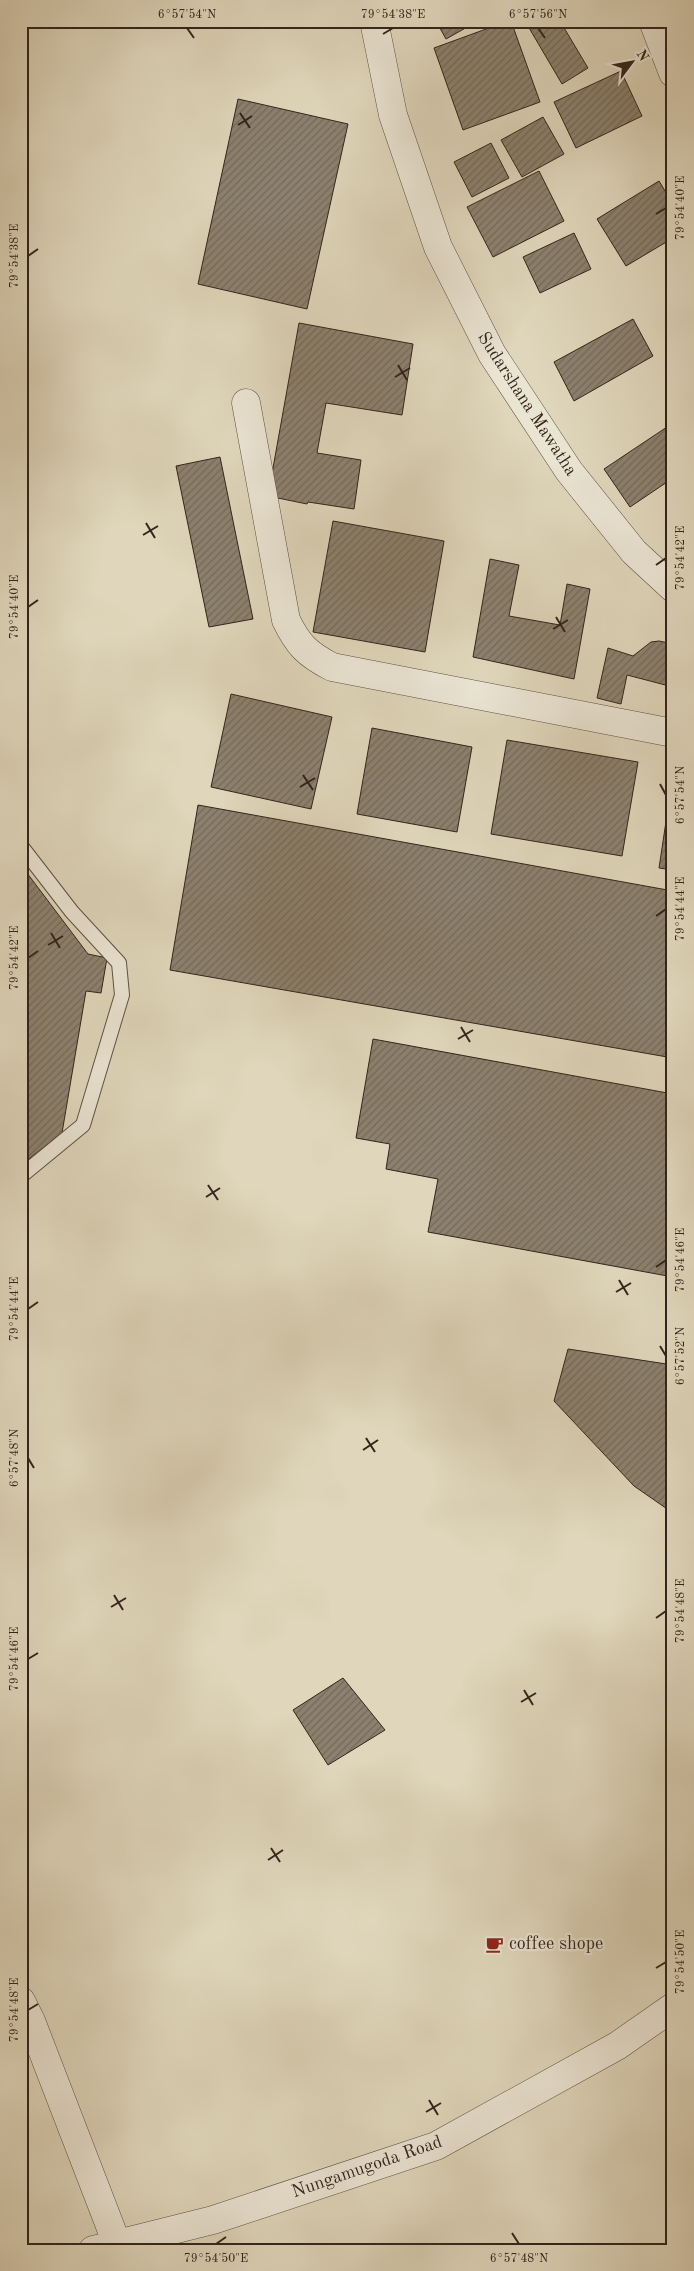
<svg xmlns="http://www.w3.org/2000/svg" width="694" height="2271" font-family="'Old Standard TT',serif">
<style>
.building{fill:url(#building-hatch);stroke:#33241b}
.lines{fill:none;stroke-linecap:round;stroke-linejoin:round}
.service-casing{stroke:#5e5043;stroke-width:16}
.minor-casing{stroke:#5e5043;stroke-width:29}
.tertiary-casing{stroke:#5e5043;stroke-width:29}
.service{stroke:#eae4d3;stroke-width:14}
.minor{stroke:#eae4d3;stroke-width:28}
.tertiary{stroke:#eae4d3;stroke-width:28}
.ticks{fill:none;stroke:#33241b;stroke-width:2}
.labels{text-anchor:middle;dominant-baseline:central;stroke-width:4.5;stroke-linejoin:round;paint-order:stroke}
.street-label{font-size:18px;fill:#33241b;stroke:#eae4d3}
.poi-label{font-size:18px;fill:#33241b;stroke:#eae4d3;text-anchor:start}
.neatline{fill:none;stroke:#33241b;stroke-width:2}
.ticks-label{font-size:12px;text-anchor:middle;fill:#33241b}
</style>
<defs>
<pattern id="building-hatch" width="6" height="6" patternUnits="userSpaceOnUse" patternTransform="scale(1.25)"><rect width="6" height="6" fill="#8c816e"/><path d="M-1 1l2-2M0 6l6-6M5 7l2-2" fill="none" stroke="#73695a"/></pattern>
</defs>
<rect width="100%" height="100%" fill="#dfd6bb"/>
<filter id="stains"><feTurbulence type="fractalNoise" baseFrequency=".004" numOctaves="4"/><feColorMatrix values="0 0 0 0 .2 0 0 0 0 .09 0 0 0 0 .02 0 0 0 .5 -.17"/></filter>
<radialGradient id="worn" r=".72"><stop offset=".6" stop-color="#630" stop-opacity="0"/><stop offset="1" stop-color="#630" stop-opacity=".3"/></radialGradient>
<!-- building -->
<path class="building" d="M436 21H478L446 39Z
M508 21H511L540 102 463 130 434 48Z
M525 21H560L588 68 562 84Z
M621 71 642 116 576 148 554 102Z
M238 99 348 124 307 309 198 284Z
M543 117 564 154 522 177 501 140Z
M491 143 509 178 472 197 454 162Z
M539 171 564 221 493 257 467 207Z
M659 181 673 204V238L626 266 597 219Z
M574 233 591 269 540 293 523 257Z
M633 319 653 356 574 401 554 362Z
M299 323 413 344 402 415 326 403 317 453 361 460 354 509 308 502 307 504 268 496Z
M673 423V478L630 507 604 469Z
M220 457 253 619 209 627 176 466Z
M333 521 444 541 425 652 313 632Z
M490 559 519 565 509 616 560 625 567 584 590 589 574 679 473 657Z
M659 641 673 644V687L627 675 621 704 597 698 608 648 633 656 651 642Z
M231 694 332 717 311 809 211 787Z
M372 728 472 747 457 832 357 814Z
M507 740 638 762 622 856 491 834Z
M673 775V870L659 868Z
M198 805 673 891V1058L170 970Z
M21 865 88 954 107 958 101 993 86 991 62 1133 21 1165Z
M373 1039 673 1094V1277L428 1232 438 1179 386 1169 390 1144 356 1138Z
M568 1349 673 1365V1513L634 1486 554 1401Z
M343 1678 385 1730 328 1765 293 1710Z"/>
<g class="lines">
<defs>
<path id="service" d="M21 846 72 912 119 963 122 995 83 1125 21 1176"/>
<path id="minor" d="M374 21 393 115 438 247 492 354 569 471 634 552 673 588
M653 21 673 73
M246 403 286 620C298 645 307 654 332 667L673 733
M21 2001 31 2021 117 2244"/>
<path id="tertiary" d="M93 2250 213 2220 436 2146 617 2046 673 2007"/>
</defs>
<!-- service casing -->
<use href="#service" class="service-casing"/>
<!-- minor casing -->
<use href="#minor" class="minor-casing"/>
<!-- tertiary casing -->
<use href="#tertiary" class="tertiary-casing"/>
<!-- service -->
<use href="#service" class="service"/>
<!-- minor -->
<use href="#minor" class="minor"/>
<!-- tertiary -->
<use href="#tertiary" class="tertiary"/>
</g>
<!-- ticks -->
<path class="ticks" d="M187 28 194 38M538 28 545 38M383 34 393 28M240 113 250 128M238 125 252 116M656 214 666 208M28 256 38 249M398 365 407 380M395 377 410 368M146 523 155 538M143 535 158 526M656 565 666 558M28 607 38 600M556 617 565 632M553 629 568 620M303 775 313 790M660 784 666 795M300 787 315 778M656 916 666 909M51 933 60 948M48 945 63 936M28 958 38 951M461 1027 470 1042M458 1039 473 1030M208 1185 218 1200M206 1197 220 1188M656 1267 666 1260M619 1280 628 1295M616 1292 631 1283M28 1309 38 1302M660 1346 666 1356M366 1438 375 1452M363 1450 378 1440M28 1458 34 1468M114 1595 123 1610M111 1607 126 1598M656 1618 666 1611M28 1659 38 1653M524 1690 533 1705M521 1702 536 1693M271 1848 280 1862M268 1860 283 1850M656 1968 666 1962M28 2010 38 2004M429 2100 438 2115M426 2112 441 2103M512 2233 519 2244M216 2244 226 2237"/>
<!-- icons -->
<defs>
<symbol id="cafe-bare" viewBox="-9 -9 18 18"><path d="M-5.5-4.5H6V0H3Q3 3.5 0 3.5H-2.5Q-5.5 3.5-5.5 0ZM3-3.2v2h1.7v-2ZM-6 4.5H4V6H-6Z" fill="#8f2418" stroke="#eae4d3" stroke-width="2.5" paint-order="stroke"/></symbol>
</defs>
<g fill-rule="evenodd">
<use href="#cafe-bare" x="482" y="1932" width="25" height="25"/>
</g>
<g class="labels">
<!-- street labels -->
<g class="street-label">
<text transform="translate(527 404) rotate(57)">Sudarshana Mawatha</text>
<text transform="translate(367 2167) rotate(-19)">Nungamugoda Road</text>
</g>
<!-- poi labels -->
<g class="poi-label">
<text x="509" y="1944">coffee shope</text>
</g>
</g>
<!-- margin -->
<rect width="694" height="2271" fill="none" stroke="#dfd6bb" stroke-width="55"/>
<!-- north arrow -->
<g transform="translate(632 62) rotate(58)" stroke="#eae4d3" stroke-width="4" paint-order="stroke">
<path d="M0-4L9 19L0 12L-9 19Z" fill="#33241b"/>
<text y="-8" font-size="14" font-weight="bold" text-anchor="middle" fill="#33241b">N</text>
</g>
<rect x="28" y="28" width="638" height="2216" class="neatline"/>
<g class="ticks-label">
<text x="187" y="18">6°57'54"N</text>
<text x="393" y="18">79°54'38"E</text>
<text x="538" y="18">6°57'56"N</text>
<text transform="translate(680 208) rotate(-90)" y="4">79°54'40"E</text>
<text transform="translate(14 256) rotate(-90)" y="4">79°54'38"E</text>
<text transform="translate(680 558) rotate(-90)" y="4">79°54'42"E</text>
<text transform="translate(14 607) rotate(-90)" y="4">79°54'40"E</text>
<text transform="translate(680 795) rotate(-90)" y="4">6°57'54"N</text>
<text transform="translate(680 909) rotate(-90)" y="4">79°54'44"E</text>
<text transform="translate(14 958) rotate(-90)" y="4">79°54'42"E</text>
<text transform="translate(680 1260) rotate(-90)" y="4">79°54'46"E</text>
<text transform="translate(14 1309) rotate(-90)" y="4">79°54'44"E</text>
<text transform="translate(680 1356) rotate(-90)" y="4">6°57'52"N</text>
<text transform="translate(14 1458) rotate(-90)" y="4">6°57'48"N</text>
<text transform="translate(680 1611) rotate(-90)" y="4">79°54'48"E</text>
<text transform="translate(14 1659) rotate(-90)" y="4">79°54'46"E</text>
<text transform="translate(680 1962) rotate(-90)" y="4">79°54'50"E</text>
<text transform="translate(14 2010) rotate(-90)" y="4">79°54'48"E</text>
<text x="216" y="2262">79°54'50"E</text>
<text x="519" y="2262">6°57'48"N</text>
</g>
<rect width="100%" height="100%" filter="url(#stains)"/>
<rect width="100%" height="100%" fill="url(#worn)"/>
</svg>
